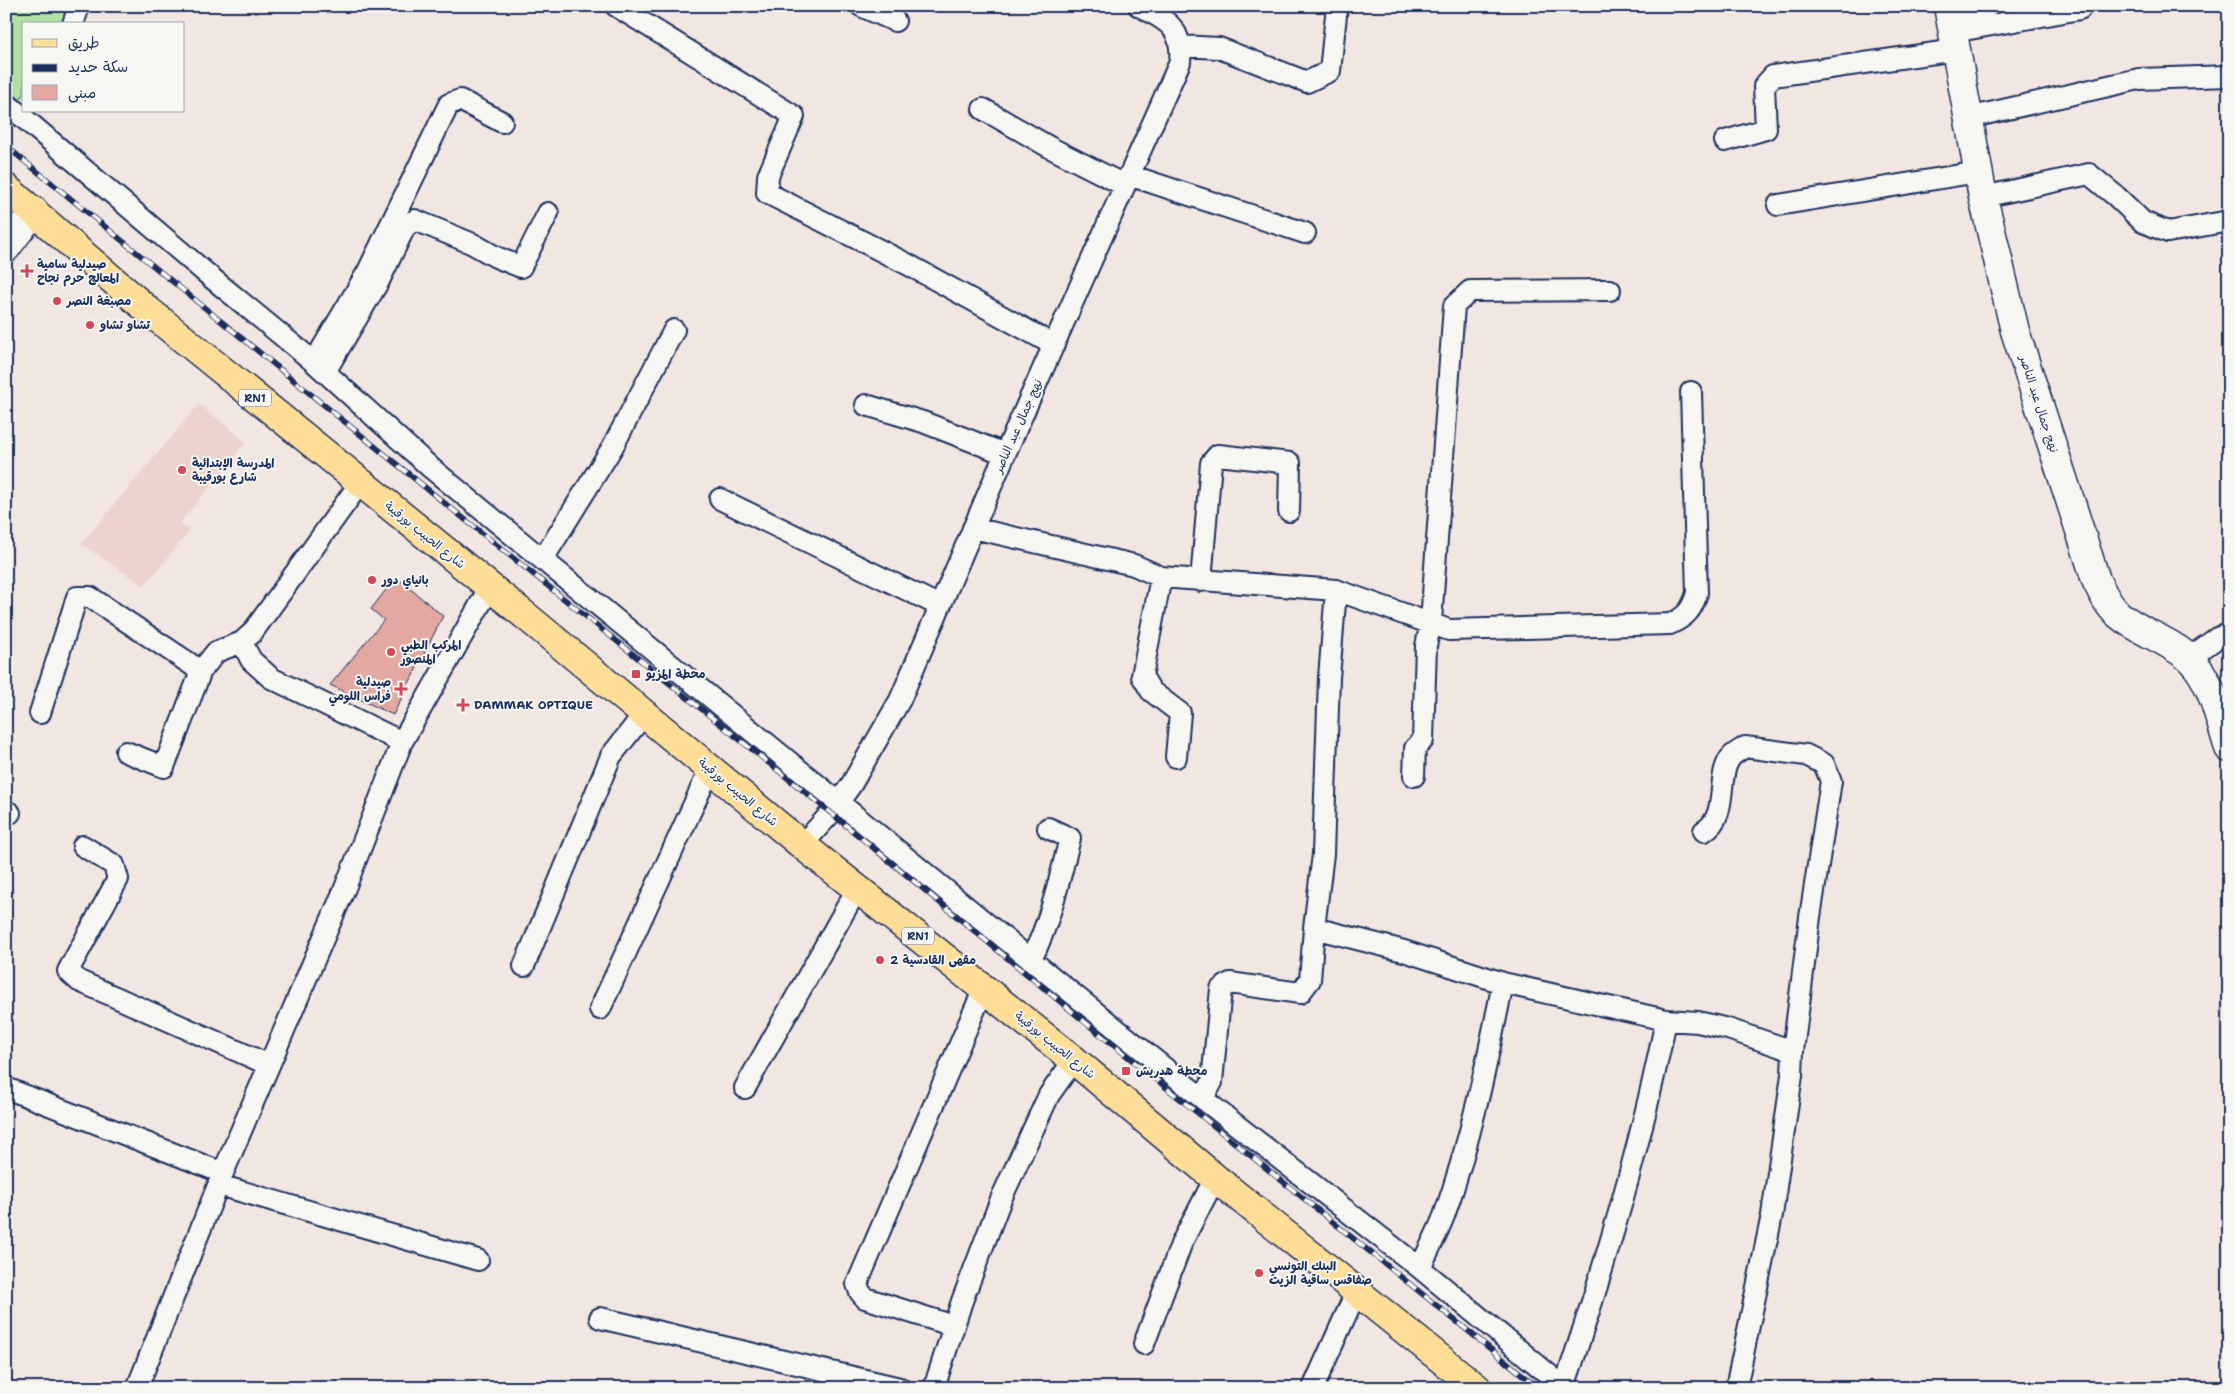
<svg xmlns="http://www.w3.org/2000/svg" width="2235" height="1394" font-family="'Shantell Sans','Playpen Sans Arabic',sans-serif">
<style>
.built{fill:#edd3ce}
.green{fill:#b1e0a0;stroke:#66887f}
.building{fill:#e2a8a1;stroke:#1b2f5e}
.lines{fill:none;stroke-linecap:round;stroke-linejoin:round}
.street-casing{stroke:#1b2f5e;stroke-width:24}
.secondary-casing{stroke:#1b2f5e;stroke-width:31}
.primary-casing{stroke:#1b2f5e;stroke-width:31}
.street{stroke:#f6f6f2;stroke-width:20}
.secondary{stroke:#f6f6f2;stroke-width:28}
.primary{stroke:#fedd96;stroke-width:28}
.rail-casing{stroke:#1b2f5e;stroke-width:5.5}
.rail{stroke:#f6f6f2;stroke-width:4;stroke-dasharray:11;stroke-linecap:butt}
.poi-dot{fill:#d1495b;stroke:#f6f6f2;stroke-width:2}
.labels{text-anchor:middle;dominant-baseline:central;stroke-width:4;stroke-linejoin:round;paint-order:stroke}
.shield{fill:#f6f6f2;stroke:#5d6b8a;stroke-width:1}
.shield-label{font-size:11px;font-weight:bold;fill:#1b2f5e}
.poi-label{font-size:12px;font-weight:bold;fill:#1b2f5e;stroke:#f6f6f2;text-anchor:start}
.street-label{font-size:12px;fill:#1b2f5e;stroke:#f6f6f2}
</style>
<rect width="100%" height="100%" fill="#f2e6e2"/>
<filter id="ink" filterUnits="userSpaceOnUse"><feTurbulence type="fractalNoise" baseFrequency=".02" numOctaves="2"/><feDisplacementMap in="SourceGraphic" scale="10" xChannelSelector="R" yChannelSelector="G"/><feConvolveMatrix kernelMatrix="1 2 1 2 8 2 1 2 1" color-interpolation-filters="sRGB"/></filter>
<g filter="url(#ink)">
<!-- built -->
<path class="built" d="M199 404 246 442 180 523 190 531 144 586 81 544Z"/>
<!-- green -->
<path class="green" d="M6 6H73L66 24H24V93L18 103 6 92Z"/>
<!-- building -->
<path class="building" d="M396 577 443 616 393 715 330 685 384 620 371 609Z"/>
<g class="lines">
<defs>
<path id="street" d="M616 6 794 116 768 176 767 193 907 264 1054 345
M861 6 895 21
M1950 14 1988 6
M73 24 79 6
M1953 32 2080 9
M1181 46 1219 48 1307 82 1330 71 1337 6
M6 103 213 279 314 362 431 468 1031 960 1203 1099 1420 1268 1565 1388
M983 109 1051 148 1124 185
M1968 118 2139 79 2229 76
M1725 141 1766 129 1764 86 1773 76 1956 50
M1129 175 1305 233
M1983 197 2089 174 2117 197 2143 222 2168 232 2229 221
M1778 205 1978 172
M314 362 368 271 449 104 460 100 502 122
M325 372 379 281 405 227 415 220 473 244 496 257 521 267 548 213
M866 405 923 422 1005 454
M720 499 940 606
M973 528 1134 565 1161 577 1336 590 1449 630 1670 624C1686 617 1692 610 1697 593L1691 392
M543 559 612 448 674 330
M1161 577 1142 676 1151 691 1180 713 1176 757
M1201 581 1211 463 1218 455 1290 463 1289 511
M1336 590 1329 678 1323 854 1314 928 1404 951 1503 983
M242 642 251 660 271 678 402 742
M2189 658 2217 638 2229 634
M40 713 77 597H90L201 671 216 652 242 642 252 633 360 483
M126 752 164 767 201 671
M1414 776 1415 748 1423 740 1426 646 1431 622 1454 306 1470 291 1610 290
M6 811 10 813
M1704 831C1730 816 1715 774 1732 756 1735 753 1741 750 1745 747L1806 755 1824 764 1831 781 1810 917 1793 1051
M802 845 831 813 851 785 900 700 1005 454 1180 62C1183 27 1167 21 1139 6
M83 846 114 865 118 879 68 971 79 981 269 1065
M1031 960C1050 922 1060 878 1070 838L1048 828
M524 966 611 756 644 714
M600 1009 710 769
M6 1088 223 1173
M745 1088 857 889
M1203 1099 1212 1082 1221 989 1230 983 1300 993 1310 980 1314 928
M219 1185 478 1260
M1420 1268C1428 1251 1437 1234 1444 1216 1471 1140 1487 1062 1503 983L1666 1020 1698 1022 1728 1029 1793 1051 1792 1075 1772 1215 1736 1388
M600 1318 900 1388
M954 1326 865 1298 860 1292 857 1284 984 988
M1144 1344 1182 1242 1215 1178
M1564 1387C1605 1267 1641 1145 1666 1020
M137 1388 223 1173 345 888 402 742 490 587
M934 1388 962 1301 1001 1199 1049 1095 1074 1060
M1313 1388 1357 1290"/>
<path id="secondary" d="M1948 6 1983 197 2015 331 2096 580C2102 592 2108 606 2119 615 2141 633 2170 640 2191 660 2213 682 2219 719 2229 748
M6 248 34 211"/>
<path id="primary" d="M6 188 150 312 532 621 802 845 1074 1060 1215 1178 1477 1388"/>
</defs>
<!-- street casing -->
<use href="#street" class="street-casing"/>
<!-- secondary casing -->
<use href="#secondary" class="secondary-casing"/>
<!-- primary casing -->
<use href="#primary" class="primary-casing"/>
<!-- street -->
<use href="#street" class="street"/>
<!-- secondary -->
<use href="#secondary" class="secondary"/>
<!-- primary -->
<use href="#primary" class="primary"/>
<defs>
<path id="rail" d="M6 146 437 497 831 813 1097 1032 1539 1388"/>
</defs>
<!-- rail casing -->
<use href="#rail" class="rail-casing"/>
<!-- rail -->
<use href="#rail" class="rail"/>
</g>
</g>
<!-- markers -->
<g class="poi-dot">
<path d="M24.5 263.5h5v5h5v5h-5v5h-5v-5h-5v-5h5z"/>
<circle cx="57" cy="301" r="5"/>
<circle cx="90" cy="325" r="5"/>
<circle cx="182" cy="470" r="5"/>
<circle cx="372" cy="580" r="5"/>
<circle cx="391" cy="652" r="5"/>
<rect x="631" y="669" width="10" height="10" rx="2.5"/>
<path d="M398.5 681.5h5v5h5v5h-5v5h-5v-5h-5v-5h5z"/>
<path d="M460.5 697.5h5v5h5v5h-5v5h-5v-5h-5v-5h5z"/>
<circle cx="880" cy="960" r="5"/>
<rect x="1121" y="1066" width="10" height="10" rx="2.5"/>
<circle cx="1259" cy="1273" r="5"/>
</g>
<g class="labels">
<!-- shield labels -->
<g class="shield">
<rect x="239" y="389.5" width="32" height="17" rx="4"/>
<rect x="902" y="927.5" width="32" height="17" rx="4"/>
</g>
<g class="shield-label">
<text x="255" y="398">RN1</text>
<text x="918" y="936">RN1</text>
</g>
<!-- poi labels -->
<g class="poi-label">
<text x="37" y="264">صيدلية سامية<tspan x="37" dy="14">المعالج حرم نجاح</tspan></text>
<text x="67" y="301">مصبغة النصر</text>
<text x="100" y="325">تشاو تشاو</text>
<text x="192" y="463">المدرسة الإبتدائية<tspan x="192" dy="14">شارع بورقيبة</tspan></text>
<text x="382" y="580">بانياي دور</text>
<text x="401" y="645">المركب الطبي<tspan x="401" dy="14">المنصور</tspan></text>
<text x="646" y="674">محطة المزيو</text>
<text x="391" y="682" text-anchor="end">صيدلية<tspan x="391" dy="14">فراس اللومي</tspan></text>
<text x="474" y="705">DAMMAK OPTIQUE</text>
<text x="890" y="960">مقهى القادسية 2</text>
<text x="1136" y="1071">محطة هدريش</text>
<text x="1269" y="1266">البنك التونسي<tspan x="1269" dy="14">صفاقس ساقية الزيت</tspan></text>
</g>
<!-- street labels -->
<g class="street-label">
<text transform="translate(2039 404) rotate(72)">نهج جمال عبد الناصر</text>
<text transform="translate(1018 426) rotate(-66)">نهج جمال عبد الناصر</text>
<text transform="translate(425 535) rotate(39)">شارع الحبيب بورقيبة</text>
<text transform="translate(738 792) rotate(40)">شارع الحبيب بورقيبة</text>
<text transform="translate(1055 1045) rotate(39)">شارع الحبيب بورقيبة</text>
</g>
</g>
<!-- margin -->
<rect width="2235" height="1394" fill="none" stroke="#f6f6f2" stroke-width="25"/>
<rect x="12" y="12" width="2210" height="1369" fill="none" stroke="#1b2f5e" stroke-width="2" filter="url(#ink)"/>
<!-- legend -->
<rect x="22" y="22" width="162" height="90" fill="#f6f6f2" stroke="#9ea6b7"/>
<rect x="32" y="39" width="25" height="8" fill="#fedd96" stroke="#9ea6b7"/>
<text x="68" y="48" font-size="15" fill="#1b2f5e">طريق</text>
<rect x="32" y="64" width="25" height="8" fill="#1b2f5e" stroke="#9ea6b7"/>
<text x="68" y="72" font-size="15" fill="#1b2f5e">سكة حديد</text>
<rect x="32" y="85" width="25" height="15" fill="#e2a8a1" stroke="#9ea6b7"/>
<text x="68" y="98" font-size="15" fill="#1b2f5e">مبنى</text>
</svg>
